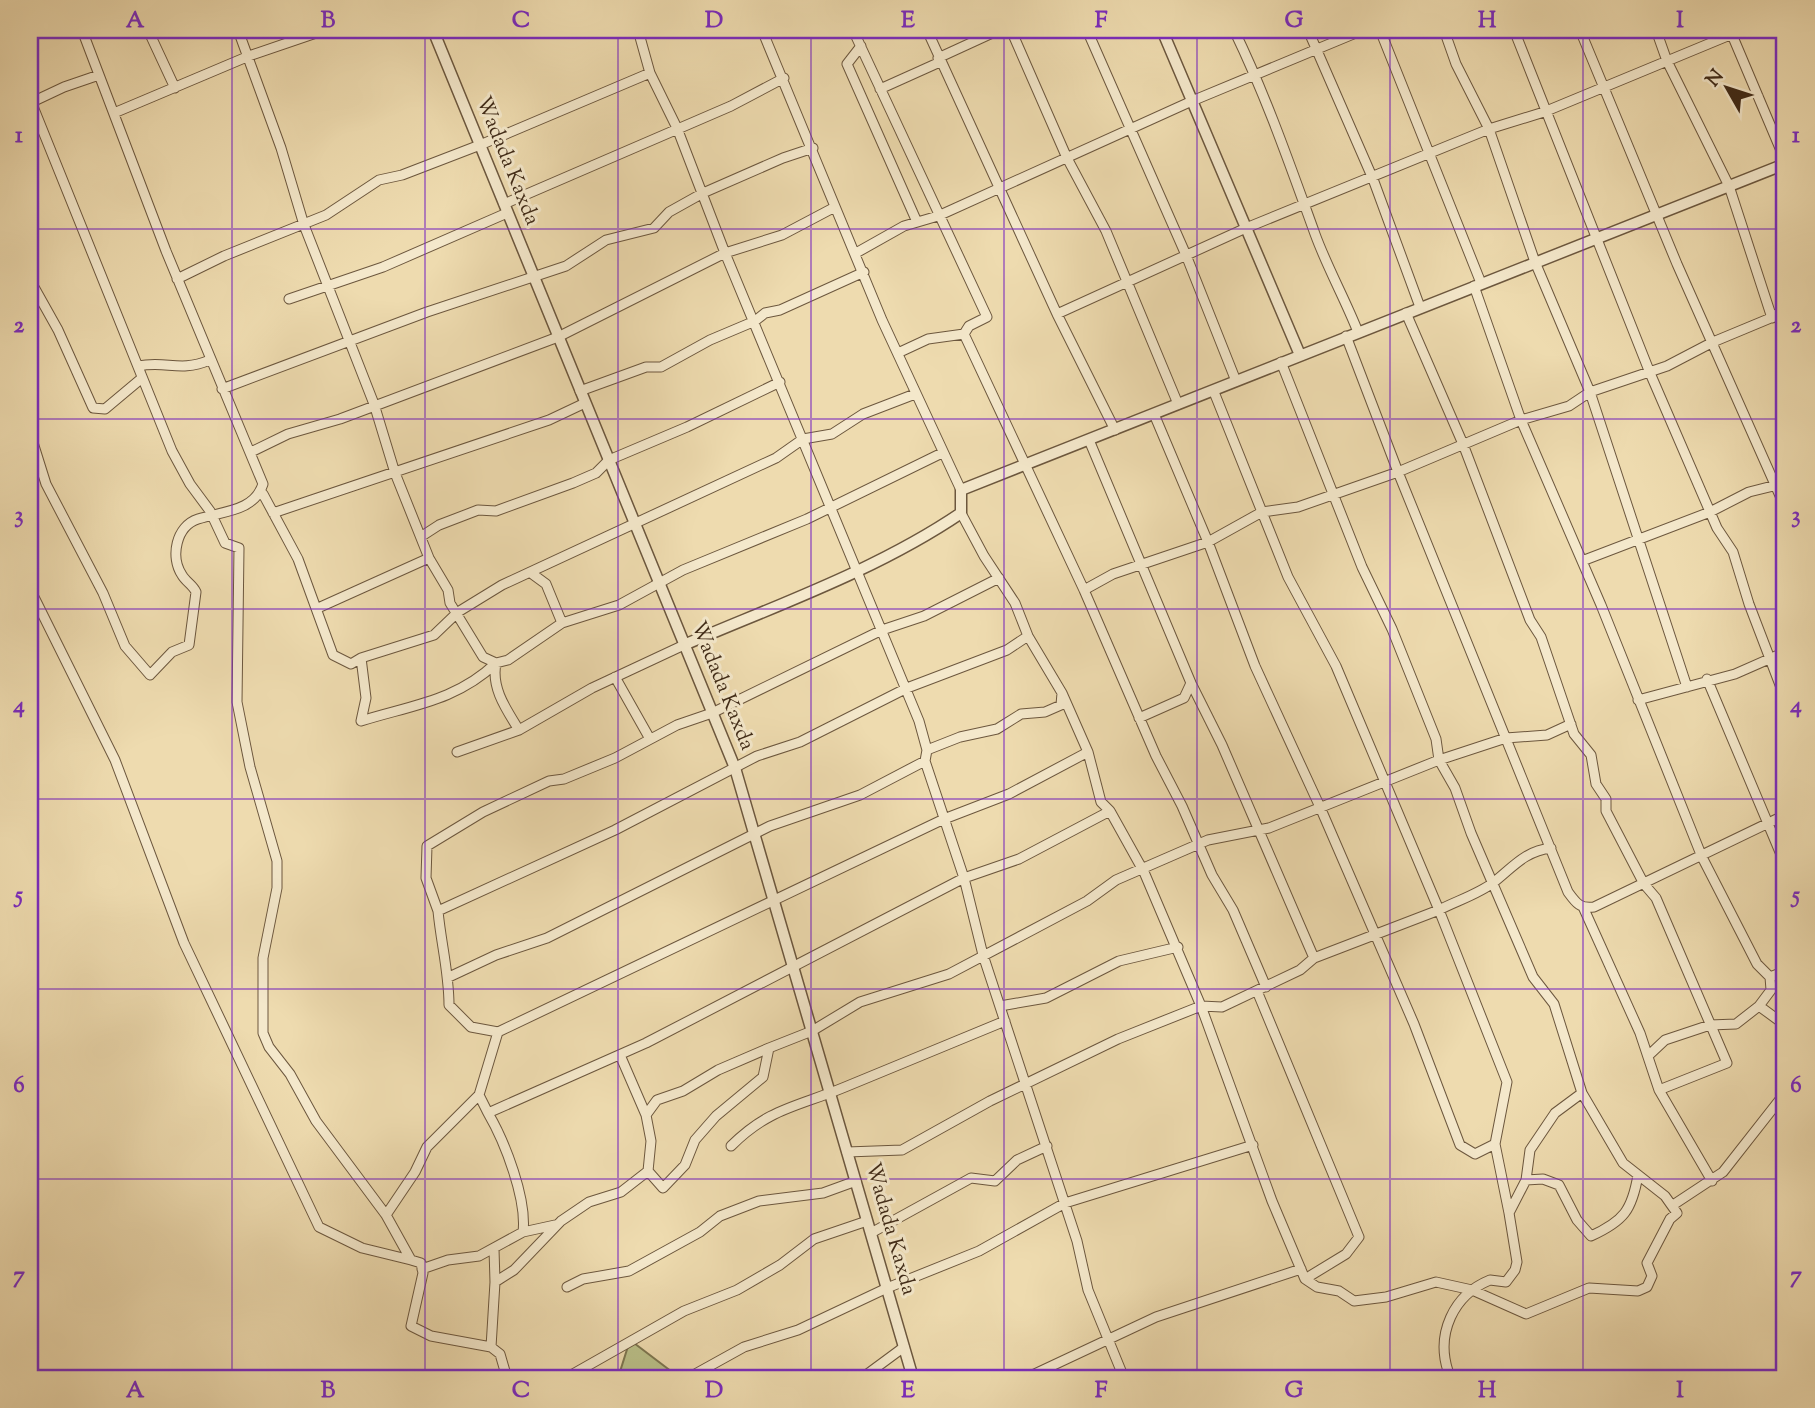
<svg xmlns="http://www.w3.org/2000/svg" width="1815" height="1408" font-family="'Sorts Mill Goudy',serif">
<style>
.green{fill:#bac089;stroke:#7d7650;stroke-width:2}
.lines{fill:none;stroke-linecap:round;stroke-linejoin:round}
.minor-casing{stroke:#6c573e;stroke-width:11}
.tertiary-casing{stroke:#6c573e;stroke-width:13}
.minor{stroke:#f4e8cb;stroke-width:9}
.tertiary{stroke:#f4e8cb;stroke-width:10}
.grid{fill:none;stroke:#7b2cbf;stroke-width:2;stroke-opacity:0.55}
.labels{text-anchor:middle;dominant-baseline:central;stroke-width:6;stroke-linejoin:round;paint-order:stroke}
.street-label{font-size:21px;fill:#402b18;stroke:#f4e8cb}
.neatline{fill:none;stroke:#7b2cbf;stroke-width:2.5}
.grid-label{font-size:23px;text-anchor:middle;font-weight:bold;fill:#7b2cbf}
</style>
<rect width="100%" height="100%" fill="#eedbaf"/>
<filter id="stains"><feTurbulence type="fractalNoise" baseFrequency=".00286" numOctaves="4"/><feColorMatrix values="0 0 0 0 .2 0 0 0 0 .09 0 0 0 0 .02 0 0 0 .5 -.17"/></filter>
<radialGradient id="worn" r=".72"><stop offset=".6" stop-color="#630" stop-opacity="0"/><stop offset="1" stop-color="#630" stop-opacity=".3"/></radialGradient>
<!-- green -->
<path class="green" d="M630 1340 680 1378H618Z"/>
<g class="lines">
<defs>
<path id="minor" d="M148 30 175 88
M238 30 281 148 304 225 374 404 395 473 429 558 448 590 450 603 483 657 496 663 508 660 562 623 619 605 683 570 807 519 942 453
M638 30 650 73 677 128 725 253 919 721 927 750 925 761 964 878 983 955 1077 1241 1088 1290 1124 1378
M762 30 882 320 961 490
M853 30 987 317 969 326 964 334 928 339 900 352
M927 30 1057 314 1115 430
M1011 30 1067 158 1106 231 1178 404
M1087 30 1186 255 1236 381
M1234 30C1266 96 1290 165 1315 234 1327 267 1345 299 1358 332
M1308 30 1373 179 1420 307
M1380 30 1481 283
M1444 30 1456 64 1489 129 1535 262 1590 392 1687 687
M1514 30 1650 373 1717 528 1733 552 1749 604 1785 698
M1580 30 1677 264 1785 507
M1656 30 1667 61 1729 186 1772 318
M1730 30 1785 160
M861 46 847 64 917 222
M938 58 999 30
M880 89 940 62
M30 99 172 451 190 484 210 511 225 543 239 548 237 702 250 767 277 861V888L263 958V1033L269 1047 290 1074 316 1121 386 1215 411 1260 421 1263 423 1273 411 1326 431 1336 491 1347 495 1282 514 1270 561 1221 589 1202 621 1192 648 1171 651 1141 646 1115 657 1100 683 1091 718 1070 769 1048
M30 103 64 87 99 75
M114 113 249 56 325 30
M504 204 731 106 784 78
M856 253 904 226 938 216 1192 101 1363 30
M177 279 224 256 326 215 379 180 402 175 480 145 650 73
M30 280 58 330 93 408 105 409 142 378
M1474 286 1521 420 1601 605 1702 857 1757 964 1770 977 1785 971
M289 299 383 267 507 213
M1406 313 1463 444 1530 620 1541 637 1574 734 1591 755 1596 784 1606 799V811L1644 884 1656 898 1727 1063 1659 1090
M1057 314 1246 228 1489 129 1544 112 1742 30
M1777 314 1785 334
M964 334 1084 590 1156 756 1182 806 1212 875 1233 910 1266 987
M1346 336 1398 472 1568 892C1576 903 1580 909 1594 907L1785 815
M1281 362 1362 567 1392 629 1436 739 1439 760 1455 788 1471 833 1533 977 1554 1004 1582 1093 1623 1163 1665 1196 1677 1213 1670 1219 1647 1263 1652 1276 1647 1287 1638 1291 1589 1288 1526 1314 1472 1290 1436 1282 1386 1297 1354 1301 1339 1291 1317 1287 1305 1279 1272 1201 1201 1006 1222 1007 1300 970 1314 958 1439 910 1507 1082 1495 1144 1509 1213
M138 366C168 360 178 373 210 360
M222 389 427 312 566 266 606 240 654 228 669 212 703 193 783 158 813 148
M580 391 646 367H661L710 340 755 321 765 313 780 310 864 272
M1214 392 1288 577 1336 666 1439 910C1456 901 1479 894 1494 882 1513 867 1525 851 1551 848
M1154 414 1208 542 1255 666 1320 807 1414 1024 1460 1145 1475 1154 1495 1144
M30 433 46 484 103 593 125 646 150 675 172 652 189 645 196 592C193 585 186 582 182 575 170 557 176 526 198 519 222 511 254 512 263 484L166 251 82 30
M1089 440 1191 683 1184 698 1139 718
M251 452 288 434 340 419 558 337 725 253 782 235 835 207
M259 495 263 494 298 559 333 655 351 664 361 658
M273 513 549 420 585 403
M422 536 439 525 478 510 496 511 573 483 596 473 609 460 687 427 780 382
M1582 561 1710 512 1749 492 1785 483
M531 573 546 584 562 623
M30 589 115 760 184 943 319 1227 362 1248 411 1260
M1084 590 1113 574 1208 542 1262 512 1298 507 1398 472 1521 420 1569 406 1590 392 1667 366 1713 342 1785 312
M318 608 429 558
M615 677 650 739
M1707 679 1785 864
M1192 685 1222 745 1314 958
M1062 693 1088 752 1101 802 1110 811 1019 859 964 878 646 1043 488 1113 479 1095 498 1032 944 819 1009 794 1088 752
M1638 700 1735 674 1785 652
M519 730C506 709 491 688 496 663 456 701 412 705 361 721L366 698 361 658 434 635 458 612 502 585 776 458 803 439 832 434 863 414 915 394
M927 750 960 737 997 729 1021 714 1045 712 1061 705 1062 693 1028 636 1015 603 984 556 961 513
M457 752 519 730 592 688 684 645
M1584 909 1640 1033 1659 1090 1712 1181
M438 911 426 878 427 846 483 812 549 781 564 779 615 758 677 725 712 713 882 630 924 616 999 578
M449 977 496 955 547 938 770 826 860 795 925 761
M1257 991 1359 1237 1346 1254 1305 1279
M1000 1006 1046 998 1119 961 1178 947
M1759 1006 1785 1025
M498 1032 471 1027 449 1005C449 973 441 943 438 911L615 830 757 756 800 742 907 688 1007 650 1028 636
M620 1055 646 1115
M1648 1056 1665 1040 1710 1025 1736 1024 1759 1006 1771 990 1770 977
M488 1113C505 1142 527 1199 523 1232L555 1225
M731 1146C769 1108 797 1107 845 1087 898 1065 952 1043 1005 1021
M847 1152 902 1150 990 1101 1118 1039 1201 1006 1144 872 1110 811
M648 1171 663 1188 685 1165 695 1140 716 1116 763 1077 769 1048 812 1031 860 1002 949 974 1087 901 1116 880 1208 840 1269 828 1439 760 1506 738 1547 735 1571 724
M1526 1180 1543 1179 1559 1185 1577 1220 1591 1236C1624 1221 1632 1210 1638 1175
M1673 1205 1723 1172 1785 1093
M386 1215 415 1172 427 1147 479 1095
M871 1233 971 1178 995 1181 1017 1160 1047 1146
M494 1249 495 1282
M422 1269 448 1260 479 1256 523 1232
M567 1287 583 1279 629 1271 700 1232 720 1216 759 1201 823 1193 856 1181
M491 1347 500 1354 507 1378
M1448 1371C1436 1334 1453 1295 1490 1280L1506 1282 1515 1270 1517 1262 1509 1213 1526 1180 1530 1150 1555 1113 1582 1093
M566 1378 684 1311 737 1290 780 1265 814 1239 867 1221
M688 1378 744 1347 798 1330 887 1288 979 1251 1065 1203 1253 1145
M862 1378 904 1347
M1026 1378 1156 1317 1301 1269"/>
<path id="tertiary" d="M433 30 735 768 913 1378
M1162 30 1300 355
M684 645C777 605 877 570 961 513V490L1785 164"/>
</defs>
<!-- minor casing -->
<use href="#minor" class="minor-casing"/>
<!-- tertiary casing -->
<use href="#tertiary" class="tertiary-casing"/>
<!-- minor -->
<use href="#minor" class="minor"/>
<!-- tertiary -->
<use href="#tertiary" class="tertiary"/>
</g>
<!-- grid -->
<path class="grid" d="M232 30V1378M425 30V1378M618 30V1378M811 30V1378M1004 30V1378M1197 30V1378M1390 30V1378M1583 30V1378M30 229H1785M30 419H1785M30 609H1785M30 799H1785M30 989H1785M30 1179H1785"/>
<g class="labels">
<!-- street labels -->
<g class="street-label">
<text transform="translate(507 161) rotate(68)">Wadada Kaxda</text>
<text transform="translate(722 686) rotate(68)">Wadada Kaxda</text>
<text transform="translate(890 1229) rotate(74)">Wadada Kaxda</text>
</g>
</g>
<!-- margin -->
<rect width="1815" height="1408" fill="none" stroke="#eedbaf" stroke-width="77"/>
<!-- north arrow -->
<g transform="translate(1727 88) rotate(309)" stroke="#f4e8cb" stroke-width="5" paint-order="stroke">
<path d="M0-5L12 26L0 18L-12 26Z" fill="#402b18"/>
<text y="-10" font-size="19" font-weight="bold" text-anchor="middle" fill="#402b18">N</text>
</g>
<rect x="38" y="38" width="1738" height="1332" class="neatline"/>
<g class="grid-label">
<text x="135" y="27">A</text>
<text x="328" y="27">B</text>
<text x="521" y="27">C</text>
<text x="714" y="27">D</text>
<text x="908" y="27">E</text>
<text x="1101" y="27">F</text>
<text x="1294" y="27">G</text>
<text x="1487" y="27">H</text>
<text x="1680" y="27">I</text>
<text x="19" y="142">1</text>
<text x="1796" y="142">1</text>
<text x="19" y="332">2</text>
<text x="1796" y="332">2</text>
<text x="19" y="522">3</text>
<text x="1796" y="522">3</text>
<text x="19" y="712">4</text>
<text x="1796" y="712">4</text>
<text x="19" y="902">5</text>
<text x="1796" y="902">5</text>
<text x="19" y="1092">6</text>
<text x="1796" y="1092">6</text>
<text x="19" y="1282">7</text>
<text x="1796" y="1282">7</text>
<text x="135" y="1397">A</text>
<text x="328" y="1397">B</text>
<text x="521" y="1397">C</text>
<text x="714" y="1397">D</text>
<text x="908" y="1397">E</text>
<text x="1101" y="1397">F</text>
<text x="1294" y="1397">G</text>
<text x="1487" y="1397">H</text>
<text x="1680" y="1397">I</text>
</g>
<rect width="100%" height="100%" filter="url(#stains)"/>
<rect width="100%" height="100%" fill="url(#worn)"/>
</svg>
